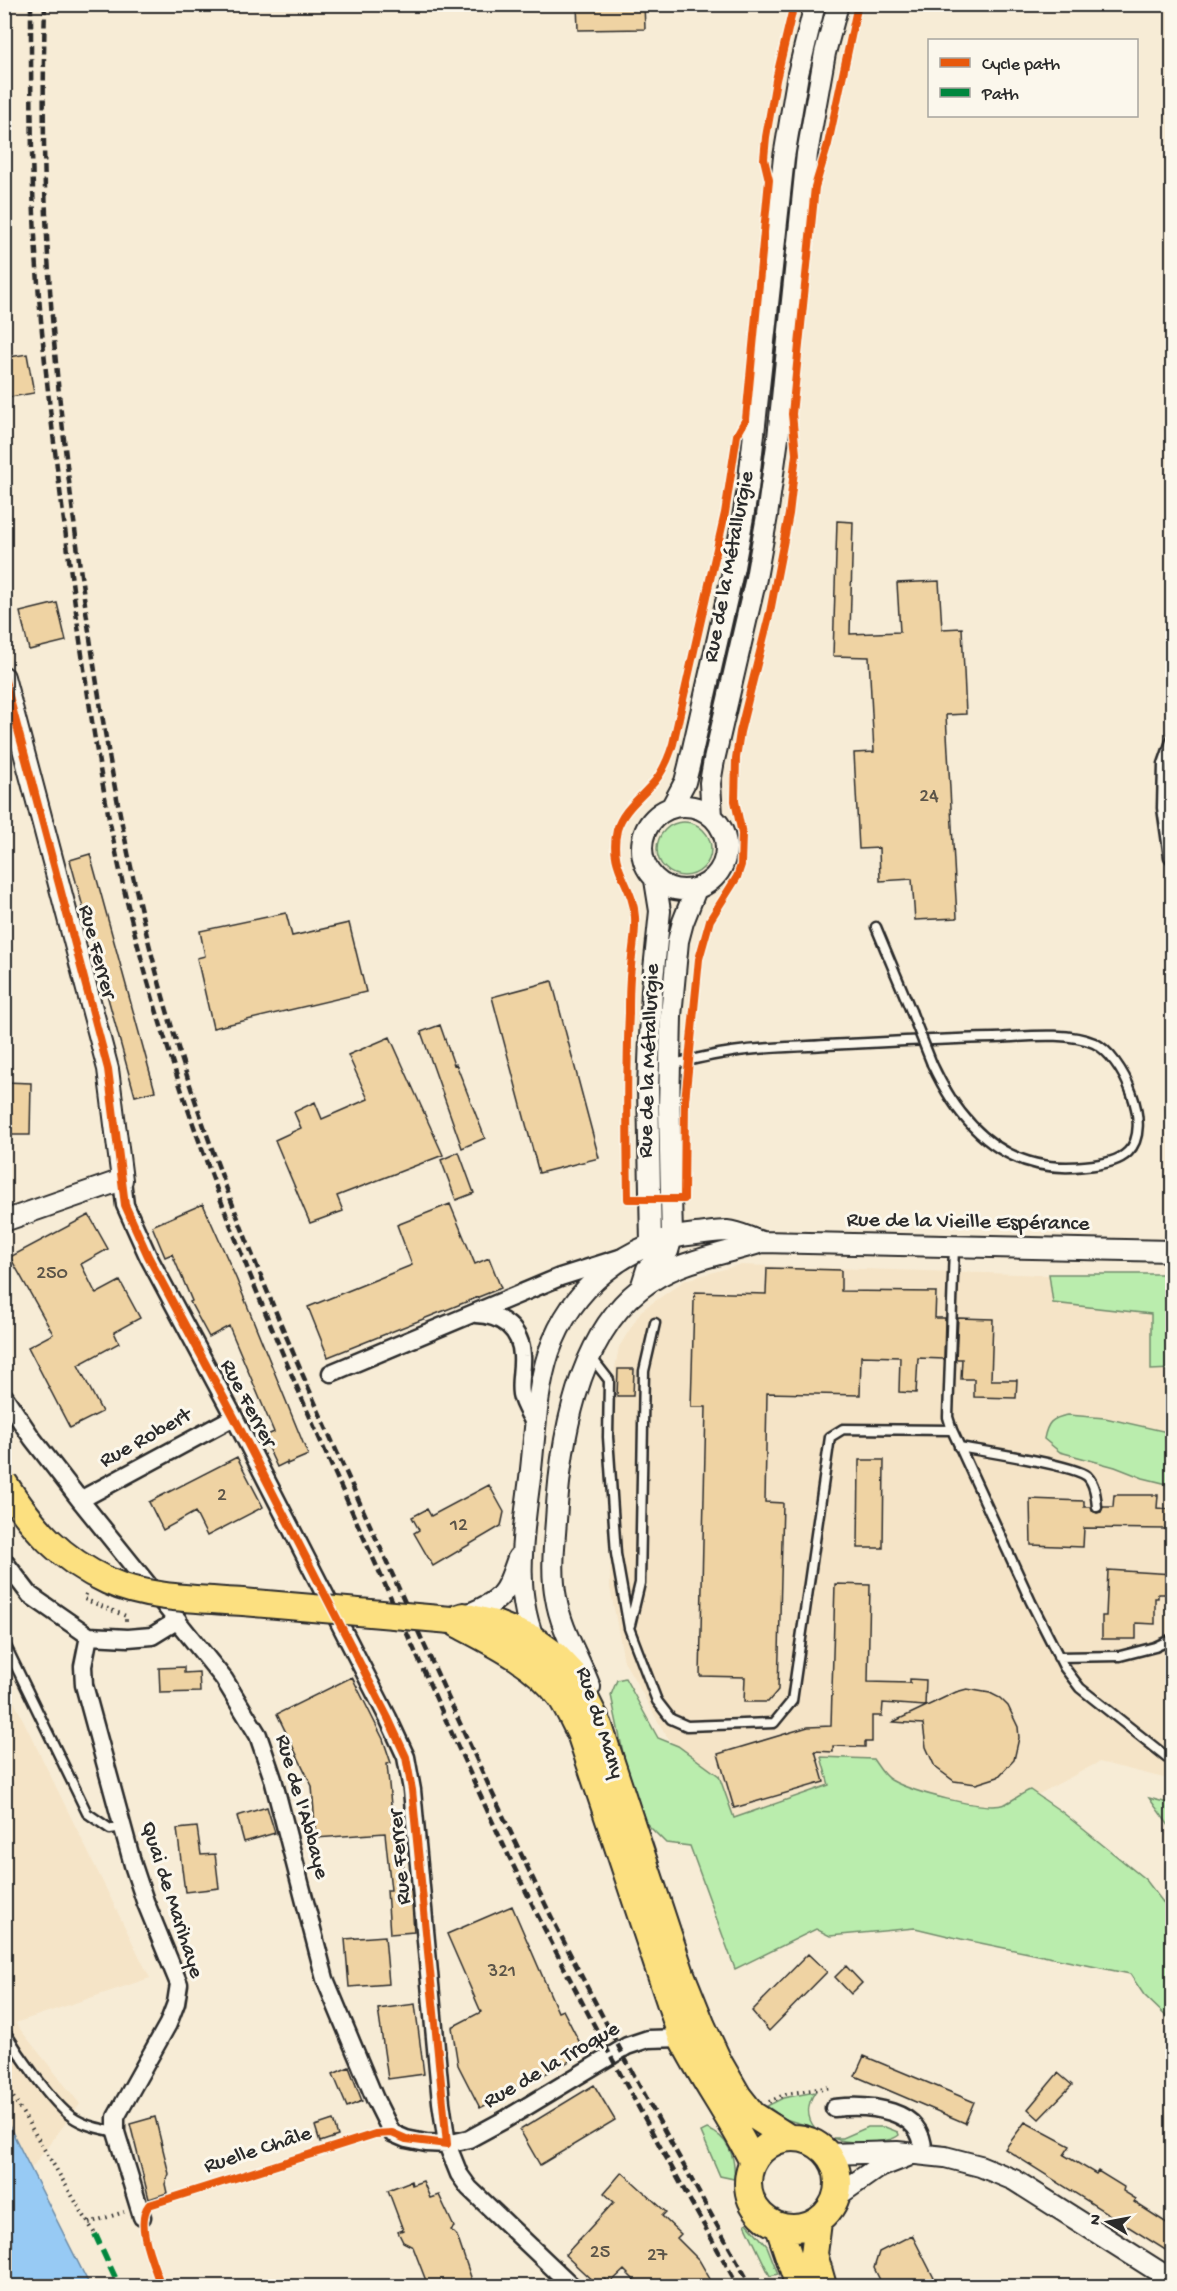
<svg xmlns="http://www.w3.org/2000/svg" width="1177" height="2291" font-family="'Gochi Hand',sans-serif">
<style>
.built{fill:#f5e4c7}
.green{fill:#baedad;stroke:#728c6c;stroke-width:1.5}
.water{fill:#97caf4;stroke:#6c8aa4;stroke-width:1.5}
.building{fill:#efd3a3;stroke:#2b2b2b;stroke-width:1.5}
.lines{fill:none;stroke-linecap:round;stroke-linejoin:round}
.service-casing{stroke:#2b2b2b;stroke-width:13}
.minor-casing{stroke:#2b2b2b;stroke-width:21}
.tertiary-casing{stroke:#2b2b2b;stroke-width:24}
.primary-casing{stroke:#2b2b2b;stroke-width:30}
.path{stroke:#2b2b2b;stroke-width:4;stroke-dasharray:1.5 4.5;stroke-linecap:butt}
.service{stroke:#fbf7ec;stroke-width:8}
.minor{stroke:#fbf7ec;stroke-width:16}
.tertiary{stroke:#fbf7ec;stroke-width:20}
.primary{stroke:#fce080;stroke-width:26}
.rail{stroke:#2b2b2b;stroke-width:4.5;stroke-dasharray:9 4.5;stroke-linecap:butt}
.service-bridge-casing{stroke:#2b2b2b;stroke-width:13;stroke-linecap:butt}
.primary-bridge-casing{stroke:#2b2b2b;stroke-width:30;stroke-linecap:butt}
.service-bridge{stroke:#fbf7ec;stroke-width:8}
.primary-bridge{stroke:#fce080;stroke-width:26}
.quiet{stroke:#00873e;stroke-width:6;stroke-dasharray:12 6;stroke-linecap:butt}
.cycleway-casing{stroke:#fbf7ec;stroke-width:11}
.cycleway{stroke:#e8590c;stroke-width:8}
.labels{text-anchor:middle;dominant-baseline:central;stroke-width:6;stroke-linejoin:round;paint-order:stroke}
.number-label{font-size:20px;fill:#5c5549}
.street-label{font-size:22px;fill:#2b2b2b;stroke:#fbf7ec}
</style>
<rect width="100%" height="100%" fill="#f7ecd6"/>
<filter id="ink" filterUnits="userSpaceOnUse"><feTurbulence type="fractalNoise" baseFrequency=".0167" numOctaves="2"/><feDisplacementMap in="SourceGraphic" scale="12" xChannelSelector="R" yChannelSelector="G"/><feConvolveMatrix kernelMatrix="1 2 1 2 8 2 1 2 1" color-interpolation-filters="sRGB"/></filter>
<g filter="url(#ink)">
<!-- built -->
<path class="built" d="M739 1265 1172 1279V1780L1099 1762 1011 1809 731 1822 664 1732 624 1661 610 1587 615 1368 619 1347 641 1311 685 1280Z
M4 1681 150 1978 15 2023 80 2104 30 2170 5 2118Z"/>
<!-- green -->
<path class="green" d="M657 849a27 27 0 1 1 54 0a27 27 0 1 1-54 0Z
M1049 1274H1172V1369L1151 1370V1314L1053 1303Z
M1068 1415 1105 1418 1172 1433V1497L1167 1484 1143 1478 1115 1467 1060 1452 1044 1439C1047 1423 1051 1418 1068 1415Z
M625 1678 658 1738 678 1746 719 1776 734 1818 829 1785 821 1757 873 1759C878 1766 884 1777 891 1780 910 1791 985 1812 1005 1804 1013 1800 1021 1794 1030 1790L1062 1812 1146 1880 1172 1914V2022L1144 1995 1130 1974 961 1939 915 1928 830 1936 816 1929 735 1969 690 1846 666 1843 645 1822 631 1791 611 1695 617 1680Z
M1149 1798 1172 1804V1830Z
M815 2092C807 2104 806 2117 815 2128L785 2119 767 2106 783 2098Z
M868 2127H885L898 2132 899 2135C889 2144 846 2144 833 2138H843Z
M707 2129C728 2136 736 2157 734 2179L720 2176 701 2132Z
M747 2223 767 2246 778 2274 770 2276 745 2224Z"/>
<!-- water -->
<path class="water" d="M5 2118 90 2286H5Z"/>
<!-- building -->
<path class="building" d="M577 4H644L645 29 578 30Z
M27 354 34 393 4 398V358Z
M837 521 853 522 850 634 900 632 897 583 939 581 942 629 962 628 966 714 946 715 957 918 915 920 912 879 880 881 879 848 859 849 854 753 874 752 869 657 833 656Z
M57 603 66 641 29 650 20 612Z
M90 854 155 1091 135 1096 70 860Z
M286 913 292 936 349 923 366 992 213 1028 197 958 205 956 200 931Z
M552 981 599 1158 539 1173 492 997Z
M440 1025 454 1065 456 1064 485 1138 462 1148 421 1032Z
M390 1037 443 1155 337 1196 343 1211 310 1223 275 1140 301 1128 294 1112 315 1102 322 1119 368 1099 348 1055Z
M4 1082 31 1083 30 1135H4Z
M459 1152 474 1193 456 1200 441 1160Z
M203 1204 236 1278 308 1455 287 1464V1462L277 1467 263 1437 274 1432 229 1326 209 1337 190 1302 192 1301 172 1254 165 1257 152 1226Z
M450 1204 475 1264 489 1258 501 1288 328 1357 308 1307 412 1265 397 1225Z
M89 1215 108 1249 81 1264 96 1294 120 1281 140 1318 114 1332 119 1343 78 1365 102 1412 70 1428 28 1347 53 1334 10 1257Z
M767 1268 841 1270V1291L936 1292 935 1318H945L944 1359 918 1358 916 1393 899 1392 900 1357 861 1356 860 1395 767 1393 765 1502 783 1503 778 1690 768 1702H744L745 1677 700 1676 706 1407H691L694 1301 695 1292 766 1294Z
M958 1318 993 1319 991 1380H1017L1016 1398 974 1397V1379H961L962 1359H956Z
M618 1369H634L633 1396H617Z
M237 1457 263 1507 207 1536 195 1512 163 1530 149 1502Z
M859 1460H884L883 1548H858Z
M489 1485 504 1512 501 1526 433 1566 414 1533 419 1530 412 1517 427 1509 431 1516Z
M1114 1495H1158L1157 1508 1168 1509 1167 1529 1084 1528 1083 1547 1031 1545 1030 1499 1084 1501V1507H1091L1092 1511 1097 1513 1101 1512 1103 1507H1113Z
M1108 1570 1173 1574V1594H1158V1598H1155V1624L1136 1623V1639H1102V1616H1106Z
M835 1584 870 1585 868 1682 910 1683V1679L926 1680 925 1706 883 1703 882 1716H872V1742H865V1747L833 1746V1752L815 1751 824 1782 734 1808 718 1754 808 1727 831 1726Z
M184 1667V1673L199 1672 200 1692 160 1693 159 1668Z
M352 1677 383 1739 391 1763 387 1764 393 1825 399 1824 406 1889H411L414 1932 390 1934 387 1890H391L385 1833 316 1838 312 1786 277 1714Z
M967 1689 990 1693 1000 1698 1008 1706 1018 1727 1019 1738 1014 1760 998 1777 976 1784 954 1781 935 1767 926 1747 923 1724 893 1722 956 1692Z
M267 1807 275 1833 244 1842 237 1816Z
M197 1827 201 1855 215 1854 219 1888 185 1892 177 1829Z
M512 1906 558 2012 563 2010 585 2053 480 2108 458 2065 452 2027 481 2012 447 1934Z
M385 1936 389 1984 349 1987 345 1939Z
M808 1954 827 1972 769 2031 752 2011Z
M846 1966 862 1983 851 1994 835 1977Z
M415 2004 424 2074 388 2079 378 2009Z
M864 2056 974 2102 965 2123 855 2076Z
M349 2067 362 2101 347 2107 333 2074Z
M1058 2073 1072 2085 1039 2119 1028 2109Z
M594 2085 615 2120 540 2165 520 2130Z
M155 2117 169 2174 165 2184 167 2193 149 2199 130 2124Z
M333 2120 338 2136 320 2142 315 2126Z
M1025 2122 1070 2146 1064 2155 1096 2174 1098 2171 1124 2187 1123 2191 1136 2199 1134 2202 1173 2227V2243L1167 2251 1005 2149Z
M622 2172 666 2212 662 2216 681 2234 677 2238 699 2260 714 2286H640L624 2270 609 2284 605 2279 598 2286 565 2255 614 2202 604 2193Z
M411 2181 412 2185 423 2181 430 2198 439 2195 454 2227 451 2230 457 2236 474 2286H428L413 2247 403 2242 398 2232 403 2230 388 2190Z
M912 2235 938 2286H883L874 2268 879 2252Z"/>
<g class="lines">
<defs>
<path id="service" d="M1172 738 1163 764 1162 808 1169 857 1172 861
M876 927 911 1011
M670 1065C690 1060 711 1055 732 1052 763 1047 795 1047 827 1045 883 1042 938 1039 994 1038 1023 1037 1067 1031 1094 1043 1123 1056 1154 1127 1128 1152 1118 1162 1098 1165 1085 1166 1009 1175 962 1129 932 1064
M954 1247 948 1417 952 1430 1031 1602 1064 1667 1080 1688 1172 1761
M591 1357 609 1380 608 1437 616 1554 629 1628 657 1701 671 1719 687 1726 774 1723 792 1701 830 1437 843 1429 952 1430
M959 1447C982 1451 1074 1465 1087 1476 1095 1484 1096 1497 1097 1507
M630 1625 640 1583 644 1371 655 1323
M4 1642 87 1813 110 1829 123 1827
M1058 1657 1120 1656 1155 1647 1172 1639
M4 2030C18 2053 51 2102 72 2117 85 2126 101 2129 116 2132"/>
<path id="minor" d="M122 1180 125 1205 148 1256 234 1417 388 1718 406 1757 412 1790 441 2102 447 2144 459 2174 469 2188 572 2286
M476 1314C502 1315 521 1329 522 1356 523 1369 519 1381 521 1394 523 1406 532 1416 536 1428
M331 1373 560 1277 620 1258
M4 1396 32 1438 80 1500 224 1679 258 1735 273 1779 325 1979 375 2099 392 2133 406 2139 426 2143 447 2144 469 2139 506 2119 627 2046 648 2039 682 2038
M80 1500 234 1417
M4 1561 30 1595 89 1636 128 1638 152 1636 178 1620
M89 1636 83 1666 84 1685 133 1865 145 1901 179 1984 176 2003 168 2024 116 2117V2132L142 2217
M834 2108C867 2104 926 2108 923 2154"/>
<path id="tertiary" d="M4 677 108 1069 122 1180 4 1221
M642 848a42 42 0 1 1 84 0a42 42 0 1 1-84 0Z
M671 808 685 782 689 766 734 567 748 489 784 157 798 74 815 4
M712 816 710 783 714 760 756 578 767 516 778 438 807 154 825 53 838 4
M651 1244 648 1087 652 989 660 911 655 880
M641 1288 647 1269 668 1251 672 1237 669 1108 671 1016 678 941 683 922 696 889
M464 1616C502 1601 505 1596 518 1558
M538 1648C512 1596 523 1533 530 1478 535 1437 536 1391 549 1352 571 1288 627 1241 696 1234 706 1233 717 1231 727 1231 739 1232 751 1239 762 1242L1172 1251
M590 1687C579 1657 561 1630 556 1598 551 1573 554 1547 556 1521 560 1446 576 1339 640 1289 676 1260 719 1256 762 1242
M828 2154 897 2152 945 2157 980 2166 1014 2180 1172 2280
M837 2196 877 2168 908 2156"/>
<path id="primary" d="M451 1620 464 1616 495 1624 533 1639 555 1655 573 1674 599 1726 681 1974 702 2026 719 2063 738 2096 753 2115 789 2138
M458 1624C494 1643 534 1662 560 1696 568 1707 574 1721 580 1733L682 2038C703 2080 732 2119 753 2162
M748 2183a45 45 0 1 1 90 0a45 45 0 1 1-90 0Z
M818 2222 814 2254 823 2286
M779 2227 799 2286"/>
</defs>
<!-- service casing -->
<use href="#service" class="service-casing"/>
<!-- minor casing -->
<use href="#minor" class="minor-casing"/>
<!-- tertiary casing -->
<use href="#tertiary" class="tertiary-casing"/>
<!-- primary casing -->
<use href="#primary" class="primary-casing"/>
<!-- path -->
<path class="path" d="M86 1594 84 1599 126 1616V1623
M4 2082 95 2234
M769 2102 786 2094 831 2087
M89 2223 124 2212"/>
<!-- service -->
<use href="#service" class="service"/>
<!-- minor -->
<use href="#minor" class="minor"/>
<!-- tertiary -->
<use href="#tertiary" class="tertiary"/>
<!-- primary -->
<use href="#primary" class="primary"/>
<!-- rail -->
<path class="rail" d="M31 4C31 82 31 159 35 236 41 349 56 462 71 574 88 703 107 832 141 957 198 1166 284 1362 373 1558 430 1684 485 1811 547 1934 607 2053 673 2170 738 2286
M45 4C43 82 43 159 47 236 52 349 66 462 81 575 102 728 128 879 172 1028 227 1211 306 1385 385 1558 440 1680 495 1802 554 1922 616 2046 684 2166 751 2286"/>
<defs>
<path id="service-bridge" d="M911 1011 932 1064"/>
<path id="primary-bridge" d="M4 1483C33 1528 60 1559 108 1581 147 1599 200 1599 243 1602 312 1608 381 1614 451 1620"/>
</defs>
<!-- service-bridge casing -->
<use href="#service-bridge" class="service-bridge-casing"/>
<!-- primary-bridge casing -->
<use href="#primary-bridge" class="primary-bridge-casing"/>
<!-- service-bridge -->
<use href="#service-bridge" class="service-bridge"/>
<!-- primary-bridge -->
<use href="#primary-bridge" class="primary-bridge"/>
<!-- quiet -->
<path class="quiet" d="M95 2234 119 2286"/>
<defs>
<path id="cycleway" d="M794 4 776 80 766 137 764 159 769 180 746 419 737 435 725 513 673 744C669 757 664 770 655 781 642 797 623 809 617 830 608 869 633 883 635 917 636 934 632 951 631 967 629 982 629 998 629 1013 626 1075 627 1137 628 1199H684L685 1101 699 959 710 920 737 877 741 865 742 834 735 801 736 758 740 732 770 612 789 514 796 454 792 414 815 187 828 144 858 4
M4 677 108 1069 125 1205 148 1256 234 1417 388 1718 406 1757 412 1790 447 2144 406 2139 392 2133 375 2134 149 2205C134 2224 154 2265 161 2286"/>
</defs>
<!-- cycleway casing -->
<use href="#cycleway" class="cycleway-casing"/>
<!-- cycleway -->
<use href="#cycleway" class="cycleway"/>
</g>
</g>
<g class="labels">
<!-- number labels -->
<g class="number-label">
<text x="929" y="797">24</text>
<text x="52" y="1274">250</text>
<text x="222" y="1496">2</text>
<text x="459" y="1526">12</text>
<text x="502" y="1972">321</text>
<text x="600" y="2253">25</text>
<text x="657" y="2256">27</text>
</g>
<!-- street labels -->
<g class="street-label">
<text transform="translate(730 567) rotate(-79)">Rue de la Métallurgie</text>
<text transform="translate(96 952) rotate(75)">Rue Ferrer</text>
<text transform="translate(650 1061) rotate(-88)">Rue de la Métallurgie</text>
<text transform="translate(968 1223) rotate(1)">Rue de la Vieille Espérance</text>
<text transform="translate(247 1404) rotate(62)">Rue Ferrer</text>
<text transform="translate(146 1439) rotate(-29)">Rue Robert</text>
<text transform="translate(599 1723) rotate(72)">Rue du Many</text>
<text transform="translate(301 1807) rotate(74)">Rue de l'Abbaye</text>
<text transform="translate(401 1857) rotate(-95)">Rue Ferrer</text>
<text transform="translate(171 1900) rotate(72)">Quai de Marihaye</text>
<text transform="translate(552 2066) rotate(-30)">Rue de la Troque</text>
<text transform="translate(258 2151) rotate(-18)">Ruelle Châle</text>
</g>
</g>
<!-- margin -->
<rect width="1177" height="2291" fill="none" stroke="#fbf7ec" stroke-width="24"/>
<rect x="12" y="12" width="1153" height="2267" fill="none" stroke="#2b2b2b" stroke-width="2" filter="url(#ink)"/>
<!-- legend -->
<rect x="928" y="39" width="210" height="78" fill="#fbf7ec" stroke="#a8a59f" stroke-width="1.5"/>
<rect x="940" y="58" width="30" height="9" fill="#e8590c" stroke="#a8a59f" stroke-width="1.5"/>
<text x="982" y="69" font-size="18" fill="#2b2b2b">Cycle path</text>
<rect x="940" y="88" width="30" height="9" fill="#00873e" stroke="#a8a59f" stroke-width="1.5"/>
<text x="982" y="99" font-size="18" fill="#2b2b2b">Path</text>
<!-- north arrow -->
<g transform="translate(1108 2222) rotate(280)" stroke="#fbf7ec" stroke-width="4.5" paint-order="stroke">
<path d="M0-4.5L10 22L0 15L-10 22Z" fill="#2b2b2b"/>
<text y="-9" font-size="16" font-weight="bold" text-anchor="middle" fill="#2b2b2b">N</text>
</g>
</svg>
